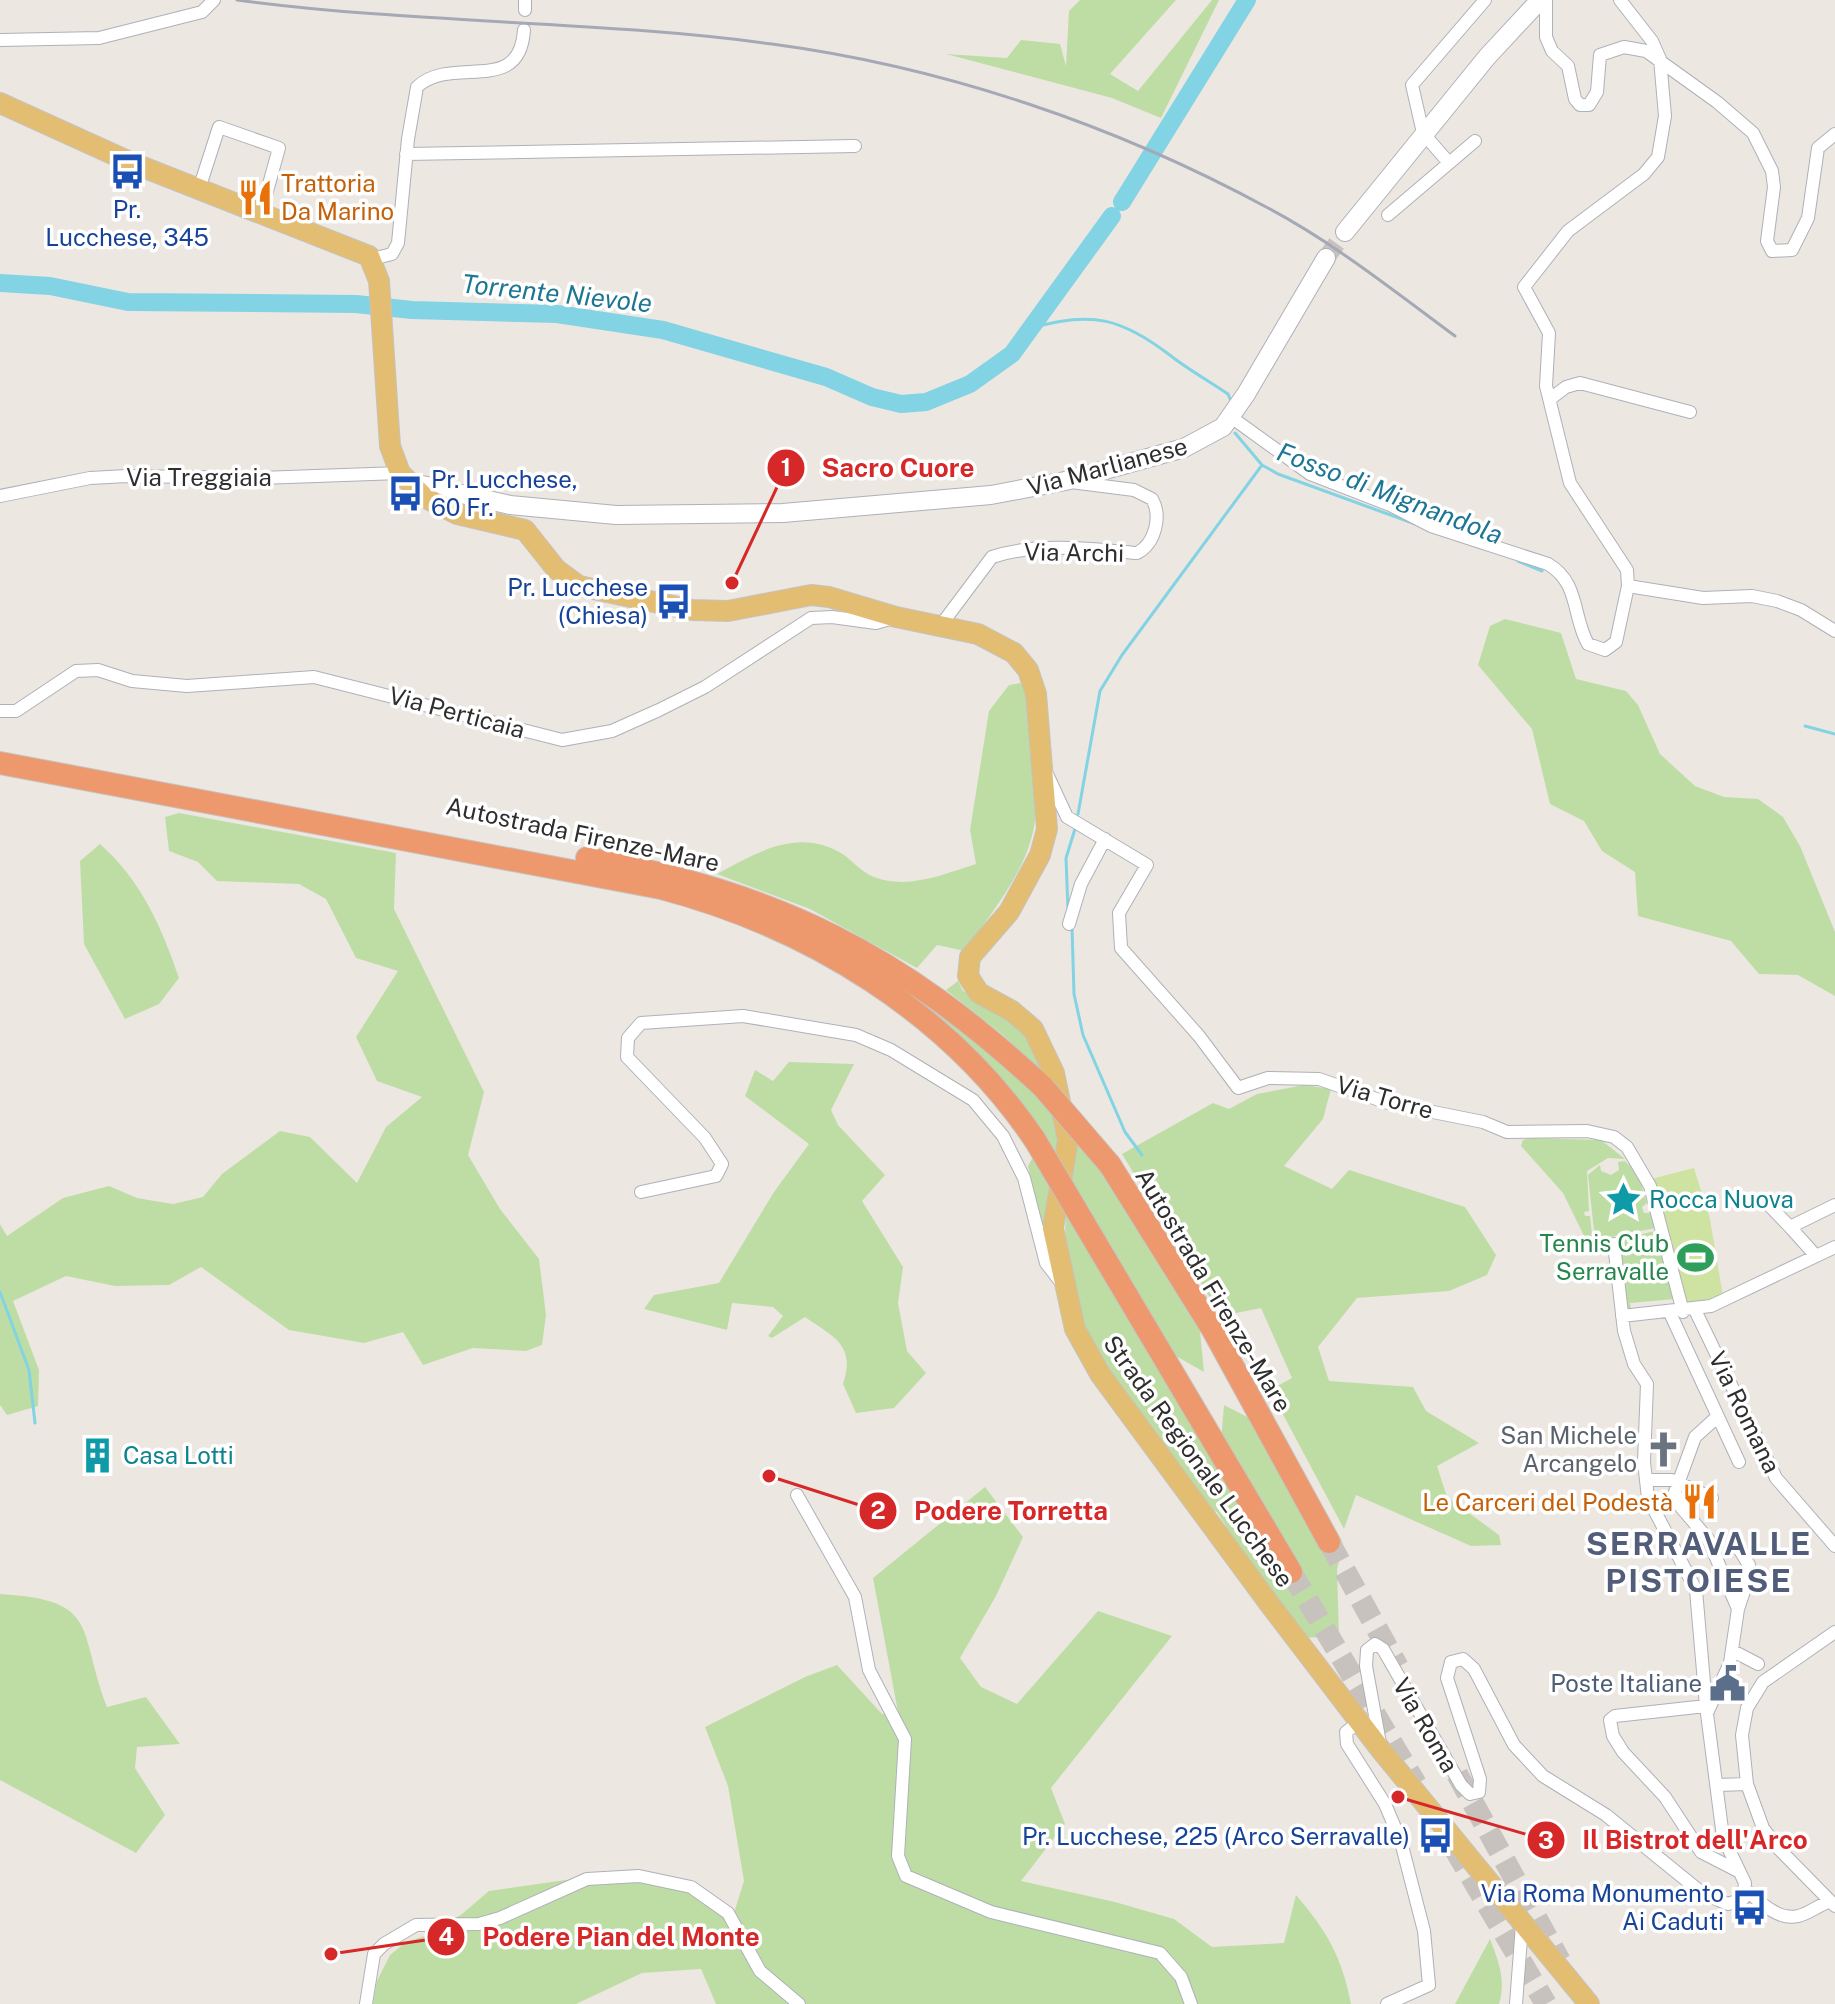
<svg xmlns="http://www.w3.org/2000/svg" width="1835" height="2004" font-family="'Public Sans',sans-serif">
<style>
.green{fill:#bedda5}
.pitch{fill:#cee3a2}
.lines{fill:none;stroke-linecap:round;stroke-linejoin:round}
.stream{stroke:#82d3e3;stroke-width:3}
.river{stroke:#82d3e3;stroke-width:18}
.secondary-tunnel{stroke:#c7c2be;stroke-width:18;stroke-dasharray:18 9;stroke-linecap:butt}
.highway-tunnel{stroke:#c7c2be;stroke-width:22;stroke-dasharray:22 11;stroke-linecap:butt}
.street-casing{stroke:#aeb1b8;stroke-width:14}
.secondary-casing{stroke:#aeb1b8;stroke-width:20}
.primary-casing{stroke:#c4c4c4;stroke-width:22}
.highway-casing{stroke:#c4c4c4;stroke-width:24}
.street{stroke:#fff;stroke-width:12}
.secondary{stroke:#fff;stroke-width:18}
.primary{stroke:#e3bd72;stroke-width:20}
.highway{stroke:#ee986d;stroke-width:22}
.rail{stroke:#a5a9b6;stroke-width:3}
.highway-bridge-casing{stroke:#c4c4c4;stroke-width:24;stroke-linecap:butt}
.highway-bridge{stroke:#ee986d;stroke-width:22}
.labels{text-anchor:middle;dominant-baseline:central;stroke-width:7;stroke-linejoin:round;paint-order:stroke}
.food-label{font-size:24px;fill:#c56008;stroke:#fff;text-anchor:start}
.transit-label{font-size:24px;fill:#164399;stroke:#fff;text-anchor:end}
.street-label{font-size:24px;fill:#2e2e2e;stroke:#fff}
.culture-label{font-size:24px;fill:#0d838f;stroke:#fff;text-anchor:start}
.leisure-label{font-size:24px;fill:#27864d;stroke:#fff;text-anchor:end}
.worship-label{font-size:24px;fill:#5b616d;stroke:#fff;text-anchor:end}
.service-label{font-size:24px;fill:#4e5e75;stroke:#fff;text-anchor:end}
.water-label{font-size:26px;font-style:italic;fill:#1d7693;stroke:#fff}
.district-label{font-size:32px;font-weight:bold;letter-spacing:2px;fill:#525d7a;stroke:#fff}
.leader{fill:none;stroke:#d62828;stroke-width:3}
.callout-dot{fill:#d62828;stroke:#fff;stroke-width:3}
.mark-label{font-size:24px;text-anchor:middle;font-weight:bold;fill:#fff}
.callout-label{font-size:26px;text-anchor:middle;font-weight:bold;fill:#d62828;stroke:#fff;stroke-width:7;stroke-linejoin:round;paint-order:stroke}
</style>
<rect width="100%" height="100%" fill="#ede7e2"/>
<!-- green -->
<path class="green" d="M1080 0H1176L1110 74 1138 91 1212 0H1219L1161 118 1112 98 946 54 1007 58 1021 40 1060 44 1066 66 1069 11Z
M1505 619 1561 633 1576 679 1626 691 1638 705 1660 754 1695 786 1724 797 1758 799 1783 817 1800 846 1835 932V996L1798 975 1759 974 1731 941 1638 916 1635 872 1602 851 1584 821 1550 804 1532 729 1478 665 1490 626Z
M1027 682C1030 727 1043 789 1033 832 1023 876 990 914 965 951L937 945 917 968 810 909 717 874C755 854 795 828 839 852 851 858 860 872 874 877 908 890 944 874 976 864L970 830 989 711 1009 685Z
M179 813 396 853 394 909 484 1092 468 1155 500 1209 539 1259 546 1315 542 1345 526 1351 473 1348 423 1365 403 1332 364 1343 289 1330 201 1267 169 1285 115 1286 66 1276 13 1301 39 1370 38 1406 7 1415 0 1405V1224L7 1236 63 1198 109 1186 137 1198 173 1204 203 1197 222 1174 280 1131 310 1137 357 1183 386 1127 422 1097 377 1081 356 1037 398 971 356 958 326 899 299 884 217 881 198 862 169 851 165 817Z
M100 844C141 880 162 928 179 978L159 1004 125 1019 84 944 80 861Z
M958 981 963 991 1015 1020 1034 1041 1061 1129 1044 1238 1028 1166 1042 1140 913 1001 919 992 1041 1071 1003 1035 946 990Z
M789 1062 854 1064 831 1110 838 1125 885 1175 862 1201 903 1267 898 1303 907 1351 926 1373 894 1408 856 1413 843 1384C856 1345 834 1337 805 1317L772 1338 768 1336 783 1316 773 1307 732 1303 727 1330 644 1309 654 1295 719 1283 774 1192 809 1144 745 1096 755 1070 773 1081Z
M1304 1085 1331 1089 1323 1119 1284 1166 1332 1189 1349 1170 1465 1207 1496 1255 1487 1275 1449 1291 1357 1298 1318 1347 1329 1381 1413 1387 1426 1411 1479 1443 1437 1466 1447 1497 1499 1535 1501 1545 1471 1546 1356 1495 1344 1529 1270 1390 1292 1378 1261 1308 1221 1316 1122 1154 1213 1103 1229 1109 1257 1094Z
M1074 1133 1101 1167 1199 1321 1204 1372 1167 1351 1221 1441 1224 1405 1255 1421 1325 1546 1341 1538 1343 1545 1337 1569 1339 1636 1303 1638 1223 1529 1226 1526 1217 1512 1208 1508C1155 1437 1077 1359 1067 1267 1062 1222 1069 1178 1074 1133Z
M1531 1138 1601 1140 1625 1159 1608 1158 1587 1171 1589 1211 1584 1212 1585 1216H1590L1593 1243 1588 1244 1563 1193 1521 1146 1523 1140Z
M1625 1161 1638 1174 1647 1203 1642 1207 1644 1213H1650L1656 1228 1595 1240 1588 1175 1600 1165 1601 1171 1611 1175 1619 1170 1618 1162Z
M1659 1230 1675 1299 1630 1303 1631 1311H1626L1618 1245 1621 1239Z
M985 1487 1023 1537 996 1596 960 1658 981 1687 1017 1704 1098 1611 1172 1636 1051 1788 1065 1824 1021 1881 1115 1902 1174 1919 1212 1947 1284 1943 1296 1895C1327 1931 1342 1957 1351 2004H716L701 1969 642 1973 576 2004H373L377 1981 390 1955 406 1942 428 1935 462 1914 489 1891 636 1870 695 1882 734 1913 744 1881 728 1786 705 1727 805 1677 837 1665 882 1714 898 1712 873 1578Z
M0 1594C101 1600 77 1628 107 1707L146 1697 180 1744 137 1747 135 1768 165 1815 136 1853 0 1780Z
M1490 1939C1499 1962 1506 1980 1499 2004H1455Z"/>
<!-- pitch -->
<path class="pitch" d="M1694 1168 1710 1219 1723 1296 1686 1304 1651 1179Z"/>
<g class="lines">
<!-- stream -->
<path class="stream" d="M1032 328C1092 310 1123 319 1171 356 1189 370 1209 381 1228 394L1231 401
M1235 433 1262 465 1278 474 1481 548
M1518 561 1542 571
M1805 726 1835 734
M1078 814 1100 691 1122 655 1262 465
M1068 910 1066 858 1075 829
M1072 927 1074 994 1083 1035 1125 1132 1142 1155
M0 1292 29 1370 35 1423"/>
<!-- river -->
<path class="river" d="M1122 202 1247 0
M0 283 50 286 128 302 356 304 412 310 557 314 663 330 826 377 872 397 901 404 926 402 970 384 1012 354 1112 216"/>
<!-- secondary-tunnel -->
<path class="secondary-tunnel" d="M1326 258 1345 232"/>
<!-- highway-tunnel -->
<path class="highway-tunnel" d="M1329 1542 1398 1667
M1291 1572 1416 1784
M1457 1774 1560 1961
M1454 1848 1546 2004"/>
<defs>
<path id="street" d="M525 0V10
M1546 0V37L1552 51 1568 66 1575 99 1580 105H1589L1597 92 1600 55 1624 47 1646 51 1717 102 1753 133 1772 171 1774 187 1767 241 1772 251 1792 250 1808 218 1818 148 1835 134
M0 40 99 38 202 12 214 0
M406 154 855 146
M1449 163 1423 133 1412 85 1485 0
M199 189 219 127 279 148 261 213
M1388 215 1475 141
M372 259 392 254 398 243 408 139 417 87C452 54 520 97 524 30
M1550 399 1566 387 1580 383 1690 412
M1231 417 1310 474 1390 505 1431 526 1548 564C1580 583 1572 616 1588 644L1605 650 1616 642 1628 586 1627 570 1570 483 1546 386 1549 333 1524 287 1568 231 1644 174 1658 157 1665 116 1660 59 1652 41 1620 0
M0 496 90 478 127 476 260 478 400 473
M1628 586 1703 598 1752 596 1777 601 1801 610 1835 631
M941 625 992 557C1036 542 1092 549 1137 553 1155 544 1162 516 1152 499L1134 490 1071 482
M0 711H16L76 671 98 670 132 681 187 686 314 677 562 740 612 731 659 710 705 687 811 618 832 617 876 623 893 618
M1047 774 1067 817 1147 865 1119 913 1121 948 1199 1036 1238 1088 1268 1078 1319 1079 1388 1103 1483 1122 1507 1132 1587 1131 1614 1137 1627 1147 1650 1186 1683 1312
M1069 924 1081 884 1105 839
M641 1192 716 1176 722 1164 705 1138 627 1057 628 1038 641 1023 743 1016 856 1035 891 1050 973 1100 1003 1136 1024 1178 1046 1263 1063 1285
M1764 1200 1790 1227
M1816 1256 1790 1227 1835 1205
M1695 1310 1776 1478 1835 1546
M1670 1313 1739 1462
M1622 1316 1711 1306 1835 1247
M1717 1417 1695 1437 1675 1492 1680 1506 1708 1539 1738 1609
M1646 1480H1672L1712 1498
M797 1495 855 1597 869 1670 905 1739 898 1856 906 1876 991 1912 1160 1953 1181 1977 1191 2004
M1835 1632 1763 1682 1747 1708 1742 1735 1747 1784 1763 1828 1777 1847 1835 1906
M1733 1651 1758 1664
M1706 1706 1615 1716 1610 1720 1613 1736 1623 1752 1665 1797 1701 1852 1738 1871
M1707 1713 1730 1663 1738 1609 1749 1576V1565L1738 1547
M1359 1722 1346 1732 1347 1744 1385 1804 1401 1842 1424 1931 1429 1985 1387 2004
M1380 1743 1366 1666 1367 1650 1375 1644 1383 1649 1461 1785 1470 1794 1479 1792 1480 1779 1447 1678 1451 1662 1463 1659 1474 1669 1514 1745 1543 1776 1606 1815 1702 1893 1728 1904 1743 1899 1745 1883 1723 1837 1706 1706 1696 1590 1648 1498 1644 1462 1647 1384 1634 1364 1624 1331 1614 1244
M1718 1785 1747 1784
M1745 1889C1759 1901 1778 1921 1798 1916 1809 1914 1818 1905 1829 1902
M366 2004 374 1954 384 1944 416 1925 479 1924 500 1918 587 1879 639 1876 691 1887 728 1913 760 1971 799 2004
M1516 2004 1522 1925"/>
<path id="secondary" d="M1345 232 1487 57 1540 0
M409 482 510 505 616 515 783 513 991 495 1065 481 1184 448 1223 427 1246 394 1326 258"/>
<path id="primary" d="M0 103 130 162 369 256 379 281 390 446 400 473 424 497 457 514 525 530 556 569 579 586 692 610 728 611 811 595 829 597 896 617 978 634 1014 653 1028 670 1036 694 1047 829 1040 855 1009 912 970 957 968 976 979 993 1012 1011 1033 1029 1054 1073 1068 1140 1053 1228 1075 1329 1100 1374 1271 1606 1381 1750 1589 2004"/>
<path id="highway" d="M0 763 661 888C809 927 949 1012 1035 1140
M587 858C779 894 900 954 1043 1087
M1110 1165 1213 1330 1329 1542
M1084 1223 1291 1572"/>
</defs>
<!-- street casing -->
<use href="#street" class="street-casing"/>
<!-- secondary casing -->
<use href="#secondary" class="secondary-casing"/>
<!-- primary casing -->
<use href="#primary" class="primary-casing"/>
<!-- highway casing -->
<use href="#highway" class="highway-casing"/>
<!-- street -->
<use href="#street" class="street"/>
<!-- secondary -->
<use href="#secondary" class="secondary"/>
<!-- primary -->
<use href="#primary" class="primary"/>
<!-- highway -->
<use href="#highway" class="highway"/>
<!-- rail -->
<path class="rail" d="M237 0C415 24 595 20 772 44 944 67 1115 125 1268 208 1334 243 1394 291 1455 336"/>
<defs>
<path id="highway-bridge" d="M1043 1087 1110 1165
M1035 1140 1084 1223"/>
</defs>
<!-- highway-bridge casing -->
<use href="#highway-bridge" class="highway-bridge-casing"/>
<!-- highway-bridge -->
<use href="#highway-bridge" class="highway-bridge"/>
</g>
<!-- icons -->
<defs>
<symbol id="bus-bare" viewBox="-9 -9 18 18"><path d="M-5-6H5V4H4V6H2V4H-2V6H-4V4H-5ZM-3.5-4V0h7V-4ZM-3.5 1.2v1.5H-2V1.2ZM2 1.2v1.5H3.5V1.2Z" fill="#1a4fb4" stroke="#fff" stroke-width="2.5" paint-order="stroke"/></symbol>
<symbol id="restaurant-bare" viewBox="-9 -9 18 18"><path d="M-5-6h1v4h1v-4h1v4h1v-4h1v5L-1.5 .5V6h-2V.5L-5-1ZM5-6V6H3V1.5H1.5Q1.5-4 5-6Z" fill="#e8710a" stroke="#fff" stroke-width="2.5" paint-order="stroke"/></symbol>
<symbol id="sight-bare" viewBox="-9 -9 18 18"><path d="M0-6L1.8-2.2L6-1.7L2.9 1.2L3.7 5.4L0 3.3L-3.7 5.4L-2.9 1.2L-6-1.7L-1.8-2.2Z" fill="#0f9aa8" stroke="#fff" stroke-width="2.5" paint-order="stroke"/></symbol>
<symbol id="stadium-bare" viewBox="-9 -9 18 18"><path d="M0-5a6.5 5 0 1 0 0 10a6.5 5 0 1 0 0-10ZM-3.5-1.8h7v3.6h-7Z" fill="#2e9e5b" stroke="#fff" stroke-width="2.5" paint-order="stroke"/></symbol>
<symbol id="church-bare" viewBox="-9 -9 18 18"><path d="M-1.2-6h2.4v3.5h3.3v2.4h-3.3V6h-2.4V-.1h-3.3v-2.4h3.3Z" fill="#6b7280" stroke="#fff" stroke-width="2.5" paint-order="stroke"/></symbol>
<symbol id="building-bare" viewBox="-9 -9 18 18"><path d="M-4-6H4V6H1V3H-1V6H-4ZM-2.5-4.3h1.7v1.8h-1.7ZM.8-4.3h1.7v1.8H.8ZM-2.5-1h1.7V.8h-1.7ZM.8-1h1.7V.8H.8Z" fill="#0f9aa8" stroke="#fff" stroke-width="2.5" paint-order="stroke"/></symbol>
<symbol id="civic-bare" viewBox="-9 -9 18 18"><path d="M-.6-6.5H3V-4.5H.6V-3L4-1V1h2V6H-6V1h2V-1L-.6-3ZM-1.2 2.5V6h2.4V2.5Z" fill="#5c6f8a" stroke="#fff" stroke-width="2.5" paint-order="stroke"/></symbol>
</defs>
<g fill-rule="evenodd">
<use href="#bus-bare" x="102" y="146" width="51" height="51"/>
<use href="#restaurant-bare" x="230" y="172" width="51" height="51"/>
<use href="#bus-bare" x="380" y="468" width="51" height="51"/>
<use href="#bus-bare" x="648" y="576" width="51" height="51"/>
<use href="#sight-bare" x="1598" y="1174" width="51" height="51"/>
<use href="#stadium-bare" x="1670" y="1232" width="51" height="51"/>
<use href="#church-bare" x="1638" y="1424" width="51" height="51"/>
<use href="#building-bare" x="72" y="1430" width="51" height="51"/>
<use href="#restaurant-bare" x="1674" y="1476" width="51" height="51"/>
<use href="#civic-bare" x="1702" y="1658" width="51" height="51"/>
<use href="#bus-bare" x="1410" y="1810" width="51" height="51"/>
<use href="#bus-bare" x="1724" y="1882" width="51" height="51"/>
</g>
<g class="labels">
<!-- food labels -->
<g class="food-label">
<text x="281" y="183">Trattoria<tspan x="281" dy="28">Da Marino</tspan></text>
<text x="1673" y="1502" text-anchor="end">Le Carceri del Podestà</text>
</g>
<!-- transit labels -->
<g class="transit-label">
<text x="127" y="209" text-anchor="middle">Pr.<tspan x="127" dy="28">Lucchese, 345</tspan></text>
<text x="431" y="479" text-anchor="start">Pr. Lucchese,<tspan x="431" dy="28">60 Fr.</tspan></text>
<text x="648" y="587">Pr. Lucchese<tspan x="648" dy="28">(Chiesa)</tspan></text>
<text x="1410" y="1836">Pr. Lucchese, 225 (Arco Serravalle)</text>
<text x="1724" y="1893">Via Roma Monumento<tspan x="1724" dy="28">Ai Caduti</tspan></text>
</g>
<!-- street labels -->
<g class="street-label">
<text transform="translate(1107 466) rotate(-15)">Via Marlianese</text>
<text x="199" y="477">Via Treggiaia</text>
<text transform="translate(1074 552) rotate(1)">Via Archi</text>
<text transform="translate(457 712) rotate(15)">Via Perticaia</text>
<text transform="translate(583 834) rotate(12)">Autostrada Firenze-Mare</text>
<text transform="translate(1385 1097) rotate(16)">Via Torre</text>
<text transform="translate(1214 1290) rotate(59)">Autostrada Firenze-Mare</text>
<text transform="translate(1745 1412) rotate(64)">Via Romana</text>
<text transform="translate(1199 1461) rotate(54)">Strada Regionale Lucchese</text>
<text transform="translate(1426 1725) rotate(60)">Via Roma</text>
</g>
<!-- culture labels -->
<g class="culture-label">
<text x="1649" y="1199">Rocca Nuova</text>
<text x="123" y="1455">Casa Lotti</text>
</g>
<!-- leisure labels -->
<g class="leisure-label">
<text x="1669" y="1243">Tennis Club<tspan x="1669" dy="28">Serravalle</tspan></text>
</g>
<!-- worship labels -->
<g class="worship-label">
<text x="1637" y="1435">San Michele<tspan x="1637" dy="28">Arcangelo</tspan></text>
</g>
<!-- service labels -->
<g class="service-label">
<text x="1702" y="1683">Poste Italiane</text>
</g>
<!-- water labels -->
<g class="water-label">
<text transform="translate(557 293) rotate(6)">Torrente Nievole</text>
<text transform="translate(1390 493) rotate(21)">Fosso di Mignandola</text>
</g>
<!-- district labels -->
<g class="district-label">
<text x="1699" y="1543">SERRAVALLE<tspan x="1699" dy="37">PISTOIESE</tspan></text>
</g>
</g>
<!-- callouts -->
<path class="leader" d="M732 583L786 468M769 1476L878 1511M1398 1797L1546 1840M331 1954L446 1937"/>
<g class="callout-dot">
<circle cx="732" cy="583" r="8"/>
<circle cx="769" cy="1476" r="8"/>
<circle cx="1398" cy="1797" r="8"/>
<circle cx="331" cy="1954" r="8"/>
<circle cx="786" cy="468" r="20"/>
<circle cx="878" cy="1511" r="20"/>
<circle cx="1546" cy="1840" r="20"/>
<circle cx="446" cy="1937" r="20"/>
</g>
<g class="mark-label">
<text x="786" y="476">1</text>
<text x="878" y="1519">2</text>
<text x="1546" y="1849">3</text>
<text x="446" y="1945">4</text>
</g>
<g class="callout-label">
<text x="898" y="477">Sacro Cuore</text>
<text x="1011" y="1520">Podere Torretta</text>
<text x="1695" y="1849">Il Bistrot dell'Arco</text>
<text x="621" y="1946">Podere Pian del Monte</text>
</g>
</svg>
